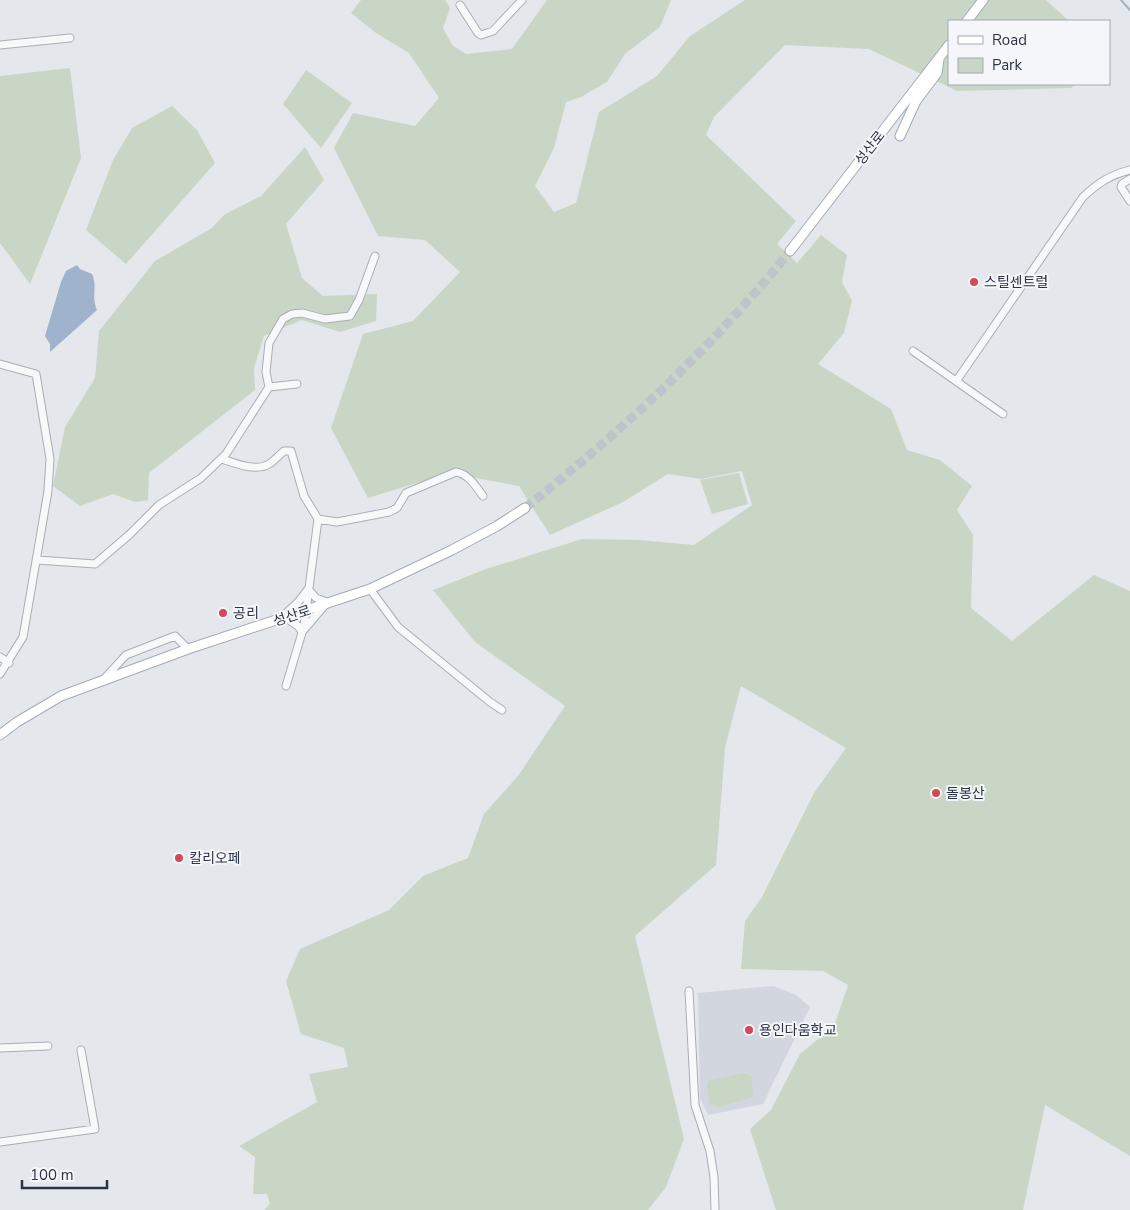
<svg xmlns="http://www.w3.org/2000/svg" width="1130" height="1210" font-family="'Nunito Sans','Noto Sans KR',sans-serif">
<style>
.built{fill:#d2d6de}
.green{fill:#c9d6c5}
.water{fill:#9fb4cc}
.lines{fill:none;stroke-linecap:round;stroke-linejoin:round}
.stream{stroke:#9fb4cc;stroke-width:2}
.major-tunnel{stroke:#bfc3cb;stroke-width:9;stroke-dasharray:9 4.5;stroke-linecap:butt}
.minor-casing{stroke:#a9aeb7;stroke-width:9}
.major-casing{stroke:#a3abb8;stroke-width:11}
.minor{stroke:#f7f8fa;stroke-width:7}
.major{stroke:#fff;stroke-width:9}
.poi-dot{fill:#d1495b;stroke:#f4f6f9;stroke-width:2}
.labels{text-anchor:middle;dominant-baseline:central;stroke-width:4;stroke-linejoin:round;paint-order:stroke}
.street-label{font-size:14px;fill:#2b3445;stroke:#f4f6f9}
.poi-label{font-size:14px;fill:#2b3445;stroke:#f4f6f9;text-anchor:start}
</style>
<rect width="100%" height="100%" fill="#e4e7ec"/>
<!-- built -->
<path class="built" d="M773 986 796 995 810 1007 763 1104 708 1115 700 1098 698 993Z"/>
<!-- green -->
<path class="green" d="M361 0H445L450 8 443 28 452 45 466 54 512 49 547 0H671L660 27 625 54 607 82 581 97 566 102 554 148 535 186 554 212 576 203 599 112 657 76 690 36 745 0H1046L1069 21H949V84H1076L1071 88 957 91 869 49 785 45 714 117 706 135 796 221 777 244 797 263 821 235 847 255 842 282 852 301 844 333 818 364 891 409 907 450 940 460 972 486 957 510 973 535 971 608 1012 641 1094 575 1130 591V1156L1045 1105 1023 1210H776L750 1129 771 1110 800 1054 834 1026 848 985 823 971 741 969 745 921 762 897 814 793 846 748 741 686 725 748 716 865 635 936 684 1139 666 1187 648 1210H264L270 1204 267 1194H253L255 1157 239 1146 317 1102 309 1074 348 1067 344 1048 301 1034 286 981 300 949 389 910 423 876 468 858 484 814 518 776 565 706 475 642 433 590 486 569 582 539 639 540 694 545 752 505 742 471 701 479 668 474 623 502 550 535 519 486 449 473 368 498 331 428 363 334 413 321 460 272 425 240 378 236 334 148 353 113 415 126 439 98 409 53 376 33 351 13Z
M70 68 81 158 30 284 0 243V76Z
M306 70 352 103 321 148 283 104Z
M172 106 197 130 215 163 126 264 86 230 113 160 132 128Z
M305 147 324 180 286 224 302 278 323 296 377 294 376 321 340 332 302 320 264 336 254 368 255 390 149 473 148 500 135 502 113 494 80 506 53 486 65 427 95 378 99 331 155 261 212 228 224 215 261 196Z
M739 473 748 504 712 514 700 480Z
M744 1073 751 1076 753 1097 719 1107 710 1104 707 1085 709 1080Z"/>
<!-- water -->
<path class="water" d="M77 265 80 269 92 274C98 288 91 295 97 310L50 352V344L45 336 61 282 66 271Z"/>
<g class="lines">
<!-- stream -->
<path class="stream" d="M1121 0 1130 10"/>
<!-- major-tunnel -->
<path class="major-tunnel" d="M525 508C622 431 712 348 790 251"/>
<defs>
<path id="minor" d="M460 5 478 33 481 35 493 31 522 0
M0 45 70 38
M1130 179 1122 184 1121 187 1130 201
M913 351 1003 414
M0 364 36 374 50 459 48 491 23 637 0 674
M957 380 1083 197C1098 183 1110 175 1130 170
M269 387 297 384
M222 459C234 463 256 472 269 464 274 461 279 455 284 451H291L304 496 318 519 304 626 286 686
M318 519 337 522 389 512 397 508 406 493 456 472C469 474 476 487 483 496
M37 560 95 564 129 535 159 505 201 478 226 454 269 387 266 372 269 343 283 319 292 314 302 313 325 319 350 316 359 300 375 256
M370 589 398 627 490 702 502 710
M282 617 299 601 308 589 316 598 329 603
M286 618 298 626 302 632 325 605
M0 657 9 663
M103 680 126 655 175 636 188 649
M689 991 695 1105 710 1151 714 1177 715 1210
M0 1048 48 1046
M0 1142 95 1129 81 1050"/>
<path id="major" d="M967 21 983 0
M900 136 916 101 937 73 939 59
M790 251 949 45
M0 735 17 722 61 696 188 649 370 589 452 550 497 526 525 508"/>
</defs>
<!-- minor casing -->
<use href="#minor" class="minor-casing"/>
<!-- major casing -->
<use href="#major" class="major-casing"/>
<!-- minor -->
<use href="#minor" class="minor"/>
<!-- major -->
<use href="#major" class="major"/>
</g>
<!-- markers -->
<g class="poi-dot">
<circle cx="974" cy="282" r="5"/>
<circle cx="223" cy="613" r="5"/>
<circle cx="936" cy="793" r="5"/>
<circle cx="179" cy="858" r="5"/>
<circle cx="749" cy="1030" r="5"/>
</g>
<g class="labels">
<!-- street labels -->
<g class="street-label">
<text transform="translate(870 148) rotate(-52)">성산로</text>
<text transform="translate(292 616) rotate(-18)">성산로</text>
</g>
<!-- poi labels -->
<g class="poi-label">
<text x="984" y="282">스틸센트럴</text>
<text x="233" y="613">공리</text>
<text x="946" y="793">돌봉산</text>
<text x="189" y="858">칼리오페</text>
<text x="759" y="1030">용인다움학교</text>
</g>
</g>
<!-- legend -->
<rect x="948" y="20" width="162" height="65" fill="#f4f6f9" stroke="#a4a8b1"/>
<rect x="958" y="36" width="25" height="8" fill="#ffffff" stroke="#a4a8b1"/>
<text x="992" y="45" font-size="15" fill="#2b3445">Road</text>
<rect x="958" y="58" width="25" height="15" fill="#c9d6c5" stroke="#a4a8b1"/>
<text x="992" y="70" font-size="15" fill="#2b3445">Park</text>
<!-- scale -->
<path d="M22 1180v8h85v-8" fill="none" stroke="#2b3445" stroke-width="2.5"/>
<text x="30" y="1180" font-size="15" fill="#2b3445" stroke="#f4f6f9" stroke-width="4" paint-order="stroke">100 m</text>
</svg>
